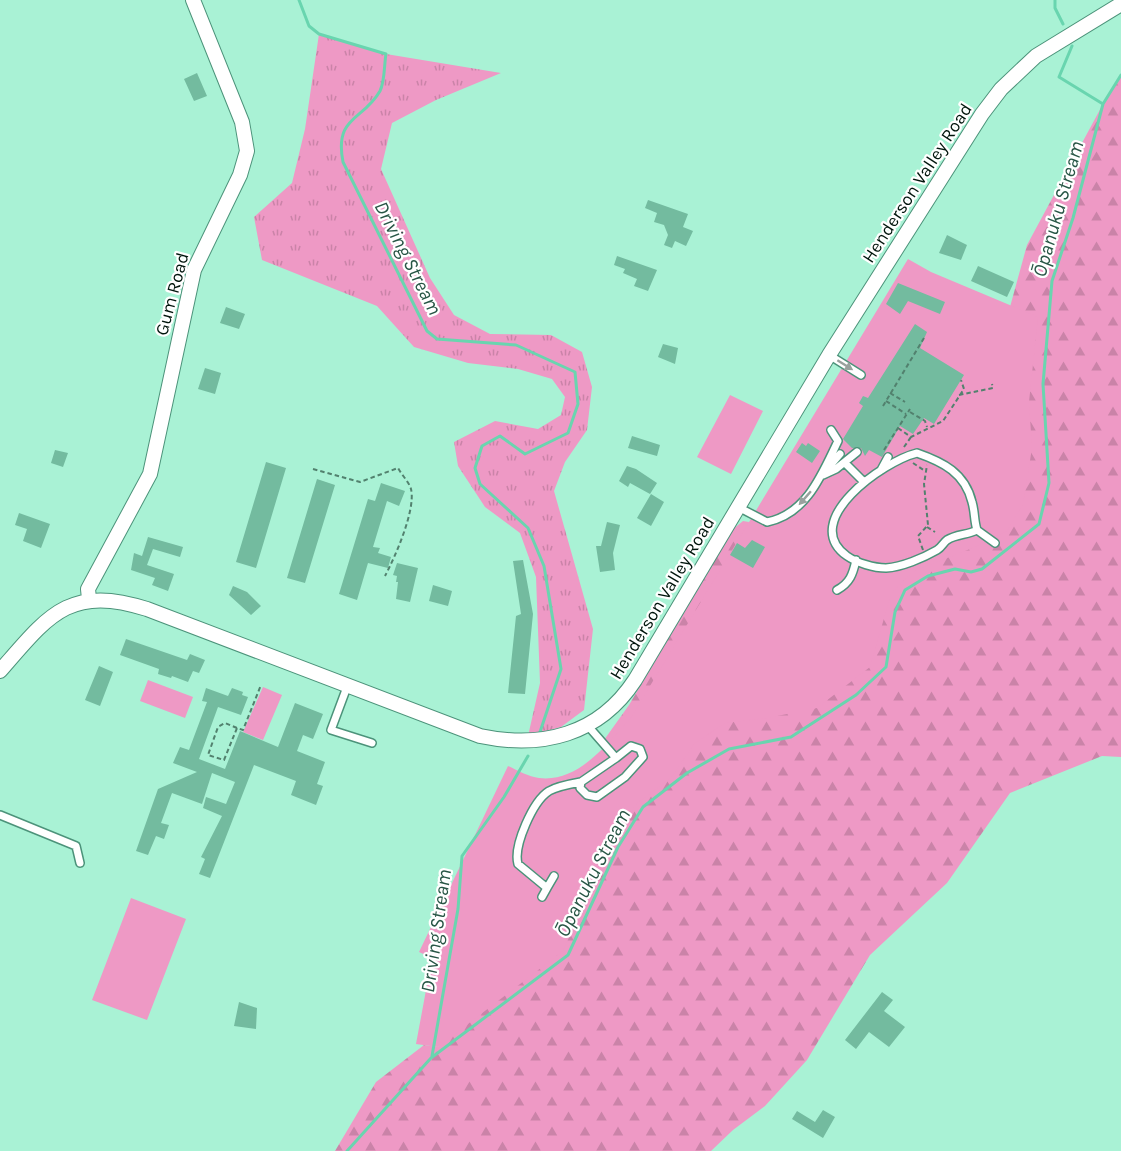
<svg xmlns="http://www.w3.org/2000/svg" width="1121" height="1151" font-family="Karla,sans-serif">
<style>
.grass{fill:url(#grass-tufts)}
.forest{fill:url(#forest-firs)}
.park{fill:#ee99c5}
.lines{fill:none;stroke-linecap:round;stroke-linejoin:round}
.stream{stroke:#69d5af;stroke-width:3}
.building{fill:#73bb9f}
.lane-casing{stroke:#4c937a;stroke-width:10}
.street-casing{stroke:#4c937a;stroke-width:16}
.path{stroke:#52816e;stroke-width:2;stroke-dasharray:4.5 3;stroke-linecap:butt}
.lane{stroke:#fff;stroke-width:7}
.street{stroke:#fff;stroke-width:14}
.oneway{fill:#99a19e}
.labels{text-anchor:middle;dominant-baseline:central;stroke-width:4.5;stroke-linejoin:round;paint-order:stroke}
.street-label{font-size:18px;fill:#00150c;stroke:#fff}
.water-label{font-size:20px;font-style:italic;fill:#285646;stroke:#fff}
</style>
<defs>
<pattern id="grass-tufts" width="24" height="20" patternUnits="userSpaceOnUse" patternTransform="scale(1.5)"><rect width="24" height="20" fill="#ee99c5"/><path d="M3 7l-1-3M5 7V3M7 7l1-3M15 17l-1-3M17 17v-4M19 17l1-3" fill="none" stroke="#ca83a8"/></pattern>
<pattern id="forest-firs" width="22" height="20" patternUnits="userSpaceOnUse" patternTransform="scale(1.5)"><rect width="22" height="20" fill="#ee99c5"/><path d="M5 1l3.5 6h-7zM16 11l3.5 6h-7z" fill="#ca83a8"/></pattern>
</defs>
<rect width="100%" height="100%" fill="#a9f2d5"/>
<!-- grass -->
<path class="grass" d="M319 34 386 54 501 73 436 100 392 123 381 169 430 278 454 315 490 334 551 335 582 352 592 387 587 430 565 462 554 491 593 629 584 710 561 727 528 736 540 683 536 577 520 533 485 507 458 466 454 442 495 421 538 429 561 415 565 397 552 379 518 369 468 363 414 347 377 306 262 260 254 217 292 183 305 129Z"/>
<!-- forest -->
<path class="forest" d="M1121 75V757L1102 756 1010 793 947 883 870 955 807 1060 765 1106 733 1130 711 1151H335L376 1082 424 1045 438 1047 574 883 1010 307 1027 245 1103 104Z
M743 521 749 522 732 602 609 745 604 740 629 705 732 530Z"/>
<!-- park -->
<path class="park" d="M908 259 931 272 1038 317 1029 402 1032 448 1023 504 1007 531 975 547 912 572 891 594 870 667 817 708 767 718 725 723 694 744 671 778 637 803 630 813 606 854 563 951 438 1047 416 1044 432 958 419 952 508 766C517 770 529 777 539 778 578 783 607 744 630 719Z
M730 395 763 411 731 474 697 457Z
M148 680 193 697 185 718 140 701Z
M263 687 282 695 263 740 243 732Z
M131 898 186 919 147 1020 92 1000Z"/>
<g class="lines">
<!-- stream -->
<path class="stream" d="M299 0 309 26 319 34 386 54C384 65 385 81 380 91 363 121 334 116 343 162L427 331 437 339 516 345 575 372 578 404 568 433 525 454 500 436 482 446 475 468 480 484 528 528 544 566 561 669 540 732
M1055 0V8L1063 24
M1072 46 1059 77 1103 104
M432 1056 458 909 462 856 504 797 528 756
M347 1151 431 1058 568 955 618 847 643 807 687 773 729 749 791 737 856 695 886 667 895 612 905 590 928 576 955 569 971 572 982 569 1039 524 1049 483 1043 384 1052 281 1073 218 1103 104 1121 75"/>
</g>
<!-- building -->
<path class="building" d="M197 73 207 96 194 101 184 79Z
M648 200 688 214 683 227 693 231 686 246 675 241 672 248 664 245 668 235 664 225 654 222 657 213 645 208Z
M947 235 967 245 961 260 939 253Z
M617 256 657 270 648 291 634 286 637 279 623 273 625 269 614 265Z
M978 266 1014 282 1007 297 971 281Z
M898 283 945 302 940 314 908 301 900 314 886 304Z
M226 307 245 314 239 329 220 323Z
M915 324 927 332 920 348 964 375 934 424 924 418 913 434 900 426 882 457 869 450 865 456 861 448H852L843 439 863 406 859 403 863 396 868 398Z
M663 344 678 348 675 364 658 357Z
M205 368 221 373 215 394 198 389Z
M632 436 660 445 657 456 628 448Z
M802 443 806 446 808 443 820 451 812 463 796 452Z
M55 450 68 453 63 467 51 463Z
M266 462 286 468 256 568 236 562Z
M627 466 636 469 657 483 650 494 630 483 628 487 619 481Z
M317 479 335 485 305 583 287 578Z
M381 483 405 491 399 506 387 501 373 547 380 548 378 553 391 557 388 568 368 563 357 600 339 594 368 499 375 501Z
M651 494 664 502 651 526 637 518Z
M19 513 50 524 41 548 23 541 27 529 15 525Z
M607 522 620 525 613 553 615 570 600 572 596 546H601Z
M148 537 183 547 180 557 153 549 147 565 174 574 168 591 152 585 155 578 131 570 134 553 142 556Z
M752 540 765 547 753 568 730 555 737 543 745 548Z
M523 560 533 614 525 694 508 693 516 616 521 614 513 561Z
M397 563 418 568 410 602 396 599 398 582H396L397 576 393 575Z
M433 585 452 591 448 606 429 601Z
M233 586 247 592 261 606 251 615 229 595Z
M126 639 187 660 190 654 205 660 199 673 193 671 188 682 172 676 171 678 158 674 159 669 120 655Z
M99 666 113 672 100 706 85 700Z
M206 688 228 696 232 688 243 692 242 695 248 697 241 715 218 707 199 759 225 769 240 731 278 747 295 703 323 714 313 739 303 735 297 751 325 762 317 784 323 786 316 805 291 795 296 781 254 765 210 878 199 874 205 859 201 857 222 816 203 808 206 797 226 804 235 782 212 773 202 804 172 793 161 823 169 825 164 839 156 836 148 855 136 851 158 789 197 772 173 763 180 747 189 750 207 702 202 701Z
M882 992 893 1000 884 1011 905 1027 889 1047 869 1032 856 1049 845 1040Z
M239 1002 257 1008 256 1029 234 1026Z
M823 1110 835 1117 823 1138 792 1119 797 1111 815 1122Z"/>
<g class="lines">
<defs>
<path id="lane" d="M829 355 861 375
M917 453C943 462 965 473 972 502 975 512 974 521 977 530 968 535 956 534 947 540 943 543 942 547 937 550 923 558 902 567 886 568 874 568 857 563 847 556 798 521 884 461 917 453Z
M845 463 863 481
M828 468 840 454
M881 470 888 457
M823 475 836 469 857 452
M738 507 767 522C807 514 822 474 838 441L831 430
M977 530 995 543
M837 590C850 583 853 574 856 560
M347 687 331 730 372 743
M588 726 616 758 631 746 640 749 643 757 625 777 597 797 587 795 580 788 581 782 616 758
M0 815 76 846 80 863
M547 888 554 876
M542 897 547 888 518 864C513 846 533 801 549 791 558 786 570 784 581 782"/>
<path id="street" d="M89 599 88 589 150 474 194 270 240 175 247 151 242 122 193 0
M0 671C48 616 69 584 147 609L480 736C542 749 599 735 635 680L829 355 982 114 1001 89 1036 56 1121 4"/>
</defs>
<!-- lane casing -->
<use href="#lane" class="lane-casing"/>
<!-- street casing -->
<use href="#street" class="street-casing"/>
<!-- path -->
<path class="path" d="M890 393 905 402
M959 395 993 388 992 384
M886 401 906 414
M883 406 924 338
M910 412 925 421 927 427
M898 428 911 437 943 421 964 389 961 380
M904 447 911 437
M884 450 910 409
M913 463 925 471
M313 469 360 482 398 468C401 474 409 482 411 489 416 510 395 557 385 576
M927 527 935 532
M923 550 918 536 928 525 924 484 927 465
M237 728 225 723 218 727 208 755 224 760 237 728 243 730 261 685"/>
<!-- lane -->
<use href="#lane" class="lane"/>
<!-- street -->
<use href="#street" class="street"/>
</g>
<!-- one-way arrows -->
<defs><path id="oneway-solid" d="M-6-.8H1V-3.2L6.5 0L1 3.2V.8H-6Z" transform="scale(1.5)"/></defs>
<g class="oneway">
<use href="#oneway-solid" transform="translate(845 365) rotate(32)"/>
<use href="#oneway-solid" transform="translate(805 498) rotate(131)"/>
</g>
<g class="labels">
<!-- street labels -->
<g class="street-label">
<text transform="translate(917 183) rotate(-57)">Henderson Valley Road</text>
<text transform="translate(172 294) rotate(-75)">Gum Road</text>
<text transform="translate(662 598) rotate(-59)">Henderson Valley Road</text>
</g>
<!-- water labels -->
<g class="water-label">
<text transform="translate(1058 209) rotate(-74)">Ōpanuku Stream</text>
<text transform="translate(408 258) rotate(63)">Driving Stream</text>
<text transform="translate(593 873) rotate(-63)">Ōpanuku Stream</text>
<text transform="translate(436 931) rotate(-82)">Driving Stream</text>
</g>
</g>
</svg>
